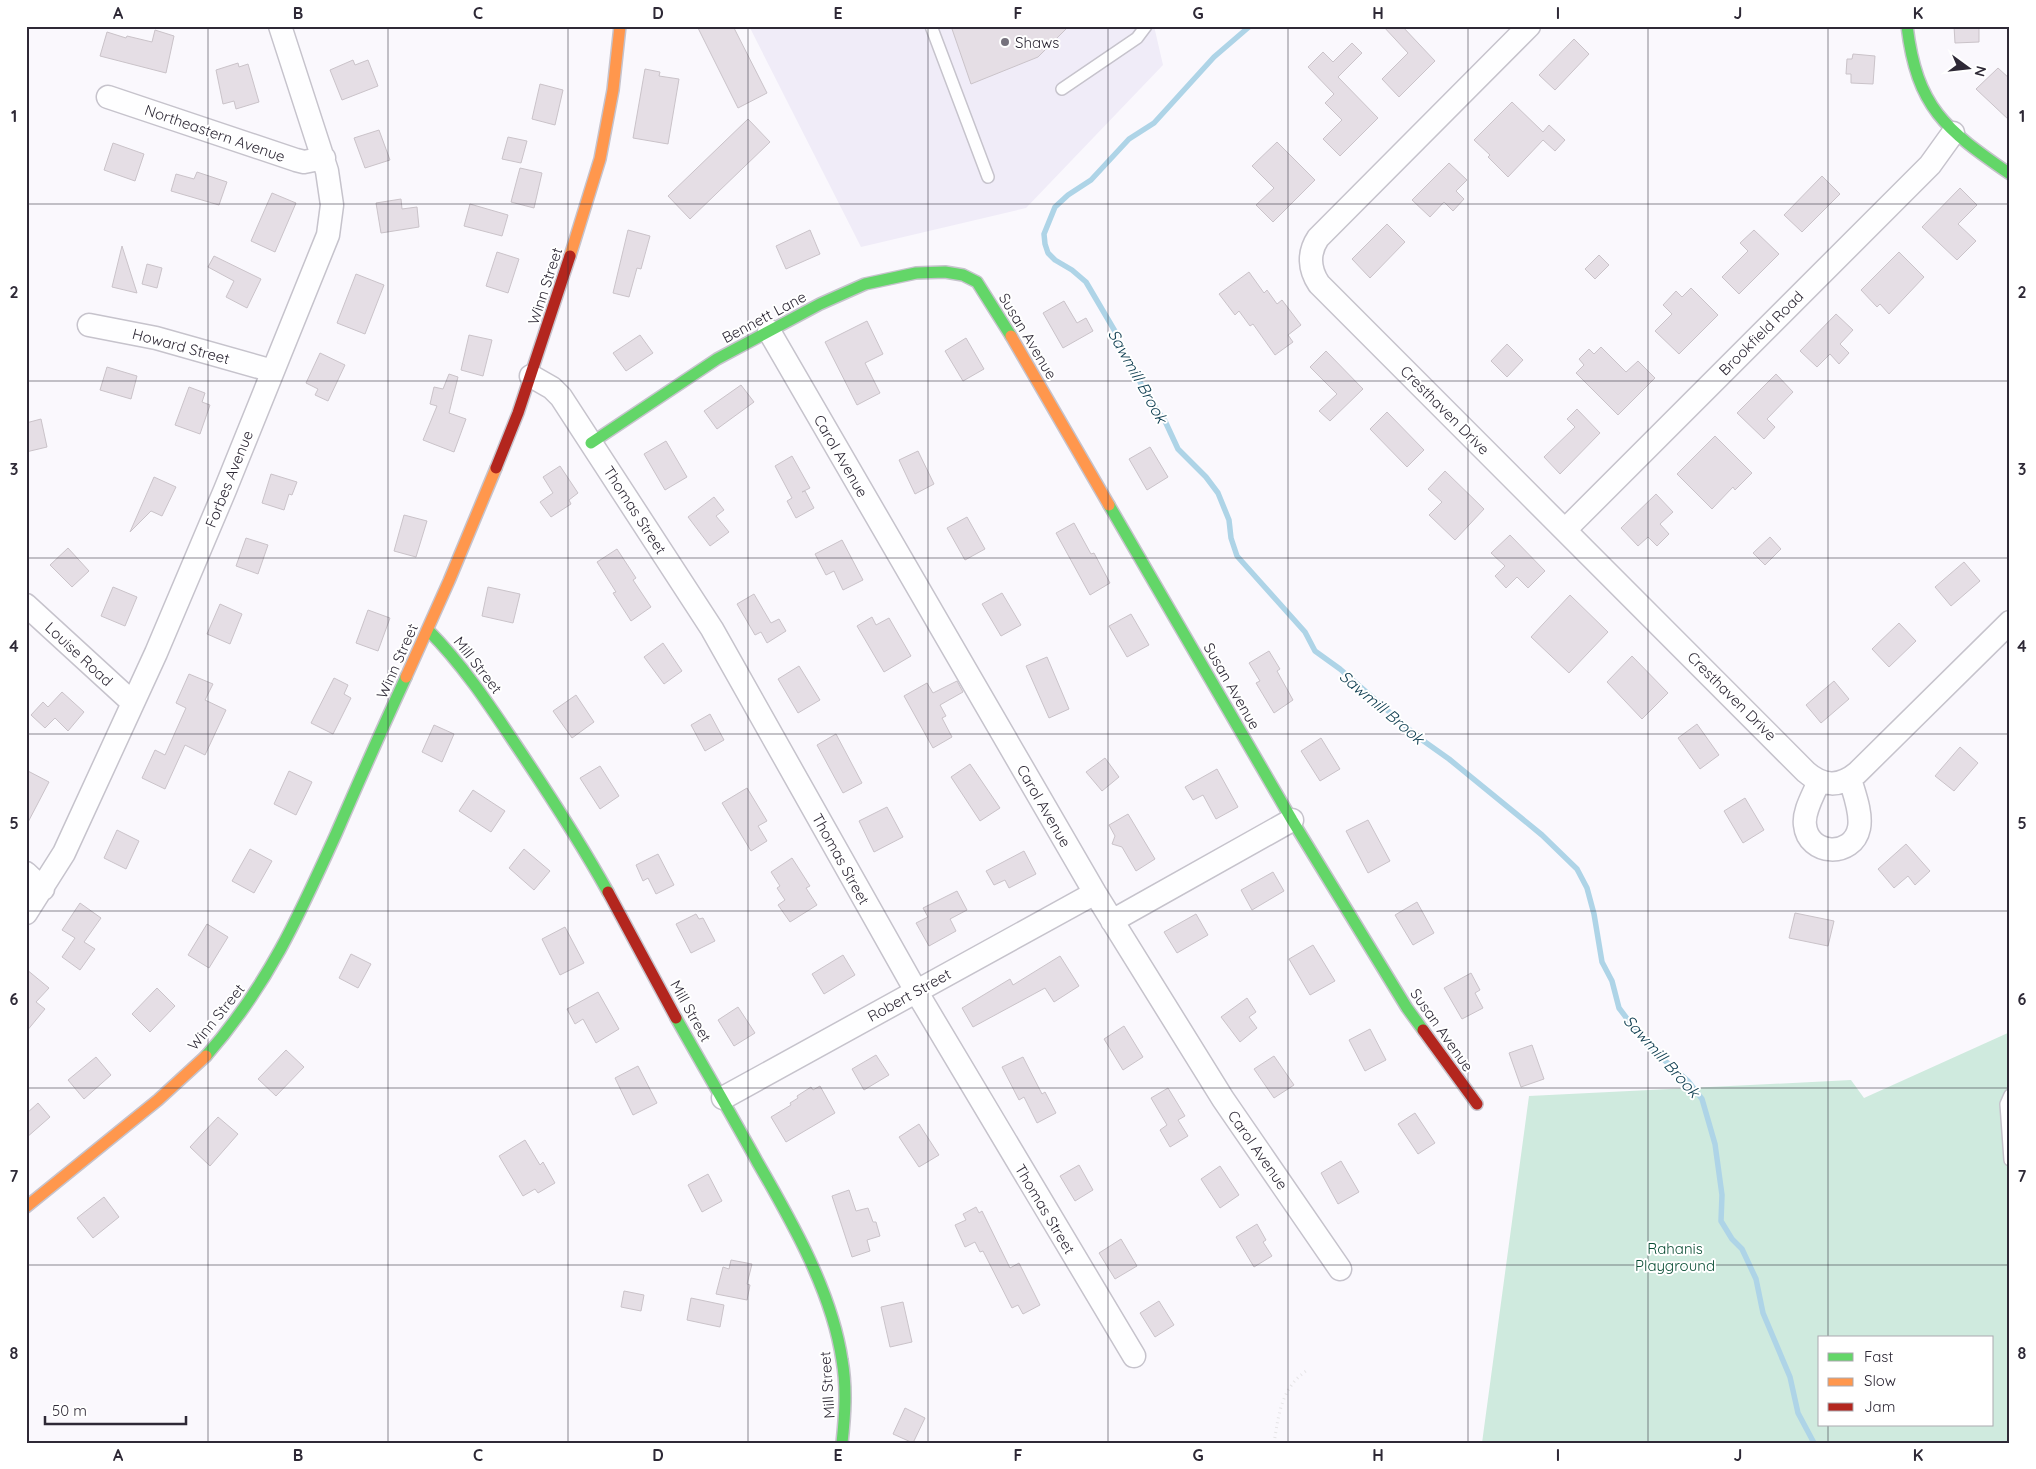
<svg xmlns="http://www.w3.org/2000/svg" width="2036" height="1469" font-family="Quicksand,sans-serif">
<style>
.built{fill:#f0ecf8}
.green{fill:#cfeade;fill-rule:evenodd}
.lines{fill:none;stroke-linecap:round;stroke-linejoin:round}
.stream{stroke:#aed4e7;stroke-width:5.5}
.building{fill:#e5dee5;stroke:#cac3c9}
.lane-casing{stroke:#c6c3cc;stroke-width:14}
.street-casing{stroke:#c6c3cc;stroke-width:25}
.fast-casing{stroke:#c6c3cc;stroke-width:14}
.slow-casing{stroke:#c6c3cc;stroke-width:14}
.jam-casing{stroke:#c6c3cc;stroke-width:14}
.path{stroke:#e5e4e6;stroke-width:3;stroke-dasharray:1 4;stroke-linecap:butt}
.lane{stroke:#fefeff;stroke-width:11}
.street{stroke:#fefeff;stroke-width:22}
.fast{stroke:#63d668;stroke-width:11}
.slow{stroke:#ff974d;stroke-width:11}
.jam{stroke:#b3261e;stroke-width:11}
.grid{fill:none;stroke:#2e2936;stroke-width:1;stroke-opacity:0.55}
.poi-dot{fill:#75717c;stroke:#fff;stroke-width:2}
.labels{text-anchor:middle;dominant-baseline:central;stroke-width:4;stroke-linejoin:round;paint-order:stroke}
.poi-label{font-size:15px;fill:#2e2936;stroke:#fff;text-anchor:start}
.street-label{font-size:15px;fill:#2e2936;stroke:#fff}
.park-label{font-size:15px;fill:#0a4e35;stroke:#fff}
.water-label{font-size:16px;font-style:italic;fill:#124053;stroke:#fff}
.neatline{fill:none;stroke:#2e2936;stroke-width:2}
.grid-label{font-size:16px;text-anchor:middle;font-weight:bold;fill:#2e2936}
</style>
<rect width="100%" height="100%" fill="#faf8fd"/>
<!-- built -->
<path class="built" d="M749 26H1154L1163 65 1026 208 861 247Z"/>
<!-- green -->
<path class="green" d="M2010 1032V1443H1482L1529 1096 1851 1080 1864 1098ZM1820 1338H1992V1425H1820Z"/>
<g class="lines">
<!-- stream -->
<path class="stream" d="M1250 26 1214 57 1154 123 1129 139 1091 180 1068 195 1055 207 1044 234 1045 244 1048 253 1055 260 1072 270 1086 282 1116 333 1124 352 1147 395 1165 421 1178 449 1206 477 1218 493 1229 520 1231 538 1237 556 1305 632 1315 651 1340 669 1418 737 1449 759 1542 835 1577 869 1587 888 1594 914 1602 962 1612 981 1619 1008 1646 1044 1688 1081 1702 1099 1715 1144 1722 1195 1721 1221 1732 1239 1742 1249 1756 1279 1763 1313 1790 1377 1798 1413 1814 1443"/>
</g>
<!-- building -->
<path class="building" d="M697 26H733L767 93 738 108Z
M951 26H1069L1038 57 971 84Z
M1383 26H1402L1435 61 1399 97 1382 79 1408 53Z
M1954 26H1979V42L1955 43Z
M155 30 174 36 166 73 100 56 107 32 126 38 127 36 152 42Z
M1574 39 1589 54 1555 90 1539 75Z
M1352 43 1362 53 1338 77 1378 118 1340 156 1323 139 1342 120 1325 103 1334 94 1308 67 1323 52 1333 62Z
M1853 54 1875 56 1873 84 1851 83V74H1846L1847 59H1852Z
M353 60 355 65 368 60 378 86 342 100 330 70Z
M238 63 239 67 248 64 259 102 236 109 234 101 223 104 216 70Z
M1998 68 2010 79V121L1976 89Z
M645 69 660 72 659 76 679 79 668 144 633 138Z
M540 84 563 90 555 125 532 119Z
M1512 102 1543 132 1549 125 1565 140 1555 151 1543 140 1508 177 1488 157 1490 155 1474 140Z
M748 119 770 142 690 219 668 196Z
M379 130 390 160 365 168 354 138Z
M508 137 527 141 521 163 502 159Z
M1277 142 1315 180 1273 222 1256 205 1274 188 1252 166Z
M113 143 144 154 135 181 104 170Z
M1449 163 1467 180 1456 191 1464 199 1453 211 1444 202 1430 217 1412 200Z
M520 168 542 173 534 208 511 202Z
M197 172 227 182 219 205 171 191 176 174 194 179Z
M1822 176 1840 194 1802 232 1784 215Z
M1960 188 1977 205 1958 224 1976 241 1957 260 1922 227Z
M272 193 296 203 275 252 251 241Z
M401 199 402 209 417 207 419 227 381 233 376 203Z
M470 204 508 215 502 236 464 226Z
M1387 224 1405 242 1370 278 1352 259Z
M628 230 650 236 641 269 637 268 629 297 613 293Z
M810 230 820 254 786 269 776 246Z
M1754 230 1779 254 1739 294 1722 277 1748 251 1740 243Z
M122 246 137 293 112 287Z
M497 252 519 259 508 293 486 286Z
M1899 252 1924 277 1889 314 1880 304 1877 307 1861 290Z
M1599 255 1609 265 1595 279 1585 269Z
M214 256 261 279 247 308 226 297 234 281 208 267Z
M147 264 162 268 157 288 142 284Z
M1249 272 1264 293 1267 290 1277 304 1282 300 1301 325 1288 335 1293 342 1275 355 1253 324 1250 326 1239 311 1235 315 1219 294Z
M356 274 384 285 365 334 337 323Z
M1691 288 1718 315 1679 354 1655 331 1672 314 1663 305 1676 291 1682 297Z
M1064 301 1077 323 1086 318 1093 331 1063 348 1043 313Z
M1836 314 1853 330 1840 344 1849 353 1839 364 1830 354 1817 367 1800 351Z
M867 321 883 354 865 363 880 393 857 405 825 342Z
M469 335 492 340 483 376 461 370Z
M640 335 653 353 626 371 613 353Z
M966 338 984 369 963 381 945 351Z
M1507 344 1523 360 1507 377 1491 361Z
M1601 347 1626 372 1638 361 1655 378 1618 415 1576 373 1584 365 1579 359 1589 349 1594 354Z
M1326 351 1363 389 1330 421 1319 411 1337 394 1310 367Z
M320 353 345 365 328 401 315 395 318 389 306 383Z
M107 367 137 376 131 399 100 390Z
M449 374 458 377 449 413 466 419 454 452 423 440 437 406 430 404 434 387 443 389Z
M1776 374 1793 392 1767 419 1775 427 1764 439 1737 413Z
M741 385 754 402 717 429 704 411Z
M189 387 205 393 202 402 210 405 200 434 175 425Z
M1577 409 1600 433 1560 474 1544 457 1575 427 1567 419Z
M1387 412 1424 450 1407 467 1370 429Z
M41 419 47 447 26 452V423Z
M1715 436 1752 473 1735 490 1733 487 1712 509 1677 474Z
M666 441 687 477 665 490 644 454Z
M1150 447 1168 477 1147 490 1129 459Z
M918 451 934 484 915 494 899 460Z
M792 456 810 488 802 492 805 491 814 508 796 518 787 501 792 498 775 466Z
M560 466 578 493 569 500 571 504 551 517 540 502 553 493 543 477Z
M1445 471 1484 509 1455 540 1429 515 1442 502 1428 489Z
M271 474 297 482 292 495 289 494 284 510 262 503Z
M154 477 176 487 162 516 151 511 130 532Z
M1656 494 1673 512 1660 524 1669 534 1657 546 1648 537 1638 546 1621 528Z
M714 497 724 510 716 516 729 532 710 546 688 517Z
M404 515 427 521 416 557 394 551Z
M967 517 985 549 965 560 947 528Z
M1074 523 1091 554 1094 553 1110 583 1090 595 1056 533Z
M1510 535 1545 571 1528 588 1517 577 1506 588 1495 576 1505 566 1491 553Z
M1770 537 1781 549 1765 565 1753 553Z
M246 538 268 545 258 574 236 566Z
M842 540 863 580 843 590 834 571 826 575 815 554Z
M68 548 89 571 72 587 50 565Z
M617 549 636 578 633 580 651 607 631 621 613 593 616 592 597 562Z
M1964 562 1980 581 1951 606 1935 587Z
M113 587 137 597 125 626 101 616Z
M488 587 520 594 513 623 482 616Z
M1002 593 1021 625 1001 636 982 604Z
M754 594 771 623 779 619 786 631 767 643 761 632 755 635 737 604Z
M1570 595 1608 632 1569 673 1531 637Z
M220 604 242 614 230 644 207 634Z
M368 610 390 618 378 651 356 643Z
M1131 614 1149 645 1127 657 1109 626Z
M872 617 876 625 889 618 911 656 884 672 857 626Z
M1899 623 1916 641 1889 667 1872 649Z
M663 643 682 671 664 684 644 657Z
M1269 651 1280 669 1277 671 1293 700 1274 713 1256 683 1260 681 1249 663Z
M1632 656 1668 693 1642 719 1607 682Z
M1047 657 1069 709 1049 718 1026 666Z
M799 666 820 700 798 713 778 679Z
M189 674 213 684 205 700 226 710 205 755 185 745 165 789 142 778 155 750 165 755 186 708 176 703Z
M334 678 348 685 344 694 351 698 333 734 311 723Z
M957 681 963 692 940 705 946 716 942 718 952 737 933 748 904 696 927 683 933 693Z
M1834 681 1849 699 1821 723 1806 705Z
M62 692 84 712 68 731 55 718 45 728 31 715 43 702 48 707Z
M576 695 594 722 572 738 553 711Z
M710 714 724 740 705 751 691 725Z
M1697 724 1719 755 1700 769 1678 738Z
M434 725 454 734 442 762 422 752Z
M836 734 862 783 843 793 817 745Z
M1321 738 1340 769 1320 781 1301 751Z
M1960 747 1978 763 1954 791 1935 776Z
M1105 758 1119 777 1102 791 1086 772Z
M970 764 1000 808 980 821 951 777Z
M600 766 619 796 600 809 580 778Z
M1217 769 1238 807 1216 819 1203 795 1193 800 1185 787Z
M26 770 49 782 26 826Z
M289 771 312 782 296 815 274 804Z
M747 788 767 821 758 826 767 841 751 851 722 803Z
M473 790 505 811 491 832 459 811Z
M1745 798 1764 830 1743 843 1724 811Z
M887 807 903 837 874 852 859 821Z
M1128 814 1155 859 1136 871 1122 847 1112 844 1115 836 1109 825Z
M1368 820 1390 861 1368 873 1346 831Z
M117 830 139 841 126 869 104 858Z
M1906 844 1930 871 1915 885 1908 876 1894 888 1878 869Z
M250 849 272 861 254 893 232 881Z
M524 849 550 871 534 890 509 868Z
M1024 851 1036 874 1009 888 1005 880 994 885 986 871Z
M658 854 674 885 656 894 648 878 643 881 636 865Z
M792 858 810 886 806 888 817 905 790 922 778 905 785 900 777 888 780 886 771 872Z
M1273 872 1284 891 1252 910 1241 890Z
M957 891 967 910 950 919 956 931 929 946 916 923 928 917 923 908Z
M1417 902 1434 933 1413 945 1395 915Z
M80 903 101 918 84 942 95 949 80 970 62 957 75 938 62 930Z
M1795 913 1834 921 1828 946 1789 938Z
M696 914 699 919 703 918 715 941 691 953 676 924Z
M1196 914 1208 935 1177 953 1164 932Z
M207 924 228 937 209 968 188 955Z
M565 927 584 963 560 975 542 939Z
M1313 945 1335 981 1310 995 1289 959Z
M351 954 371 964 358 988 339 978Z
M843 955 855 975 824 994 812 974Z
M1060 956 1079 986 1054 1002 1045 988 973 1027 962 1008 1010 979 1013 985Z
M26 969 49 988 36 1002 45 1009 26 1032Z
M1471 973 1480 990 1475 993 1483 1008 1462 1019 1444 988Z
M157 988 175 1006 150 1032 132 1014Z
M598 992 619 1029 596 1043 583 1019 575 1024 567 1009Z
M1247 998 1256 1012 1249 1017 1257 1028 1240 1042 1221 1017Z
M738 1007 755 1033 734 1046 718 1020Z
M1124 1026 1143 1057 1123 1070 1104 1039Z
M1370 1029 1386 1060 1365 1071 1349 1040Z
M1532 1045 1544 1079 1521 1087 1509 1053Z
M286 1050 304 1067 276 1096 258 1079Z
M876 1055 889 1075 864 1090 852 1069Z
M1274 1056 1294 1085 1274 1098 1254 1069Z
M96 1057 111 1075 84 1099 68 1080Z
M1023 1057 1042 1094 1045 1092 1056 1113 1037 1123 1024 1097 1019 1100 1002 1067Z
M638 1066 657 1103 633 1115 615 1078Z
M820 1086 835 1113 786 1142 771 1117 791 1105 790 1103 798 1098 797 1096 811 1087 813 1090Z
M1168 1088 1185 1116 1178 1120 1188 1136 1170 1147 1160 1130 1167 1125 1151 1098Z
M38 1103 50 1117 26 1138V1114Z
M1415 1113 1435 1143 1418 1154 1398 1124Z
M218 1117 238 1134 210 1166 190 1147Z
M919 1124 939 1155 919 1167 899 1137Z
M525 1140 540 1165 543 1162 555 1183 538 1193 535 1189 523 1196 499 1156Z
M1341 1161 1359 1192 1338 1204 1321 1173Z
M1079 1165 1093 1190 1075 1201 1060 1176Z
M1220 1166 1239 1195 1220 1208 1201 1179Z
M708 1174 722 1201 702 1212 688 1185Z
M849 1190 856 1211 868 1208 873 1222H876L880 1236 867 1240 870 1251 852 1257 832 1196Z
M104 1197 119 1217 93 1238 77 1218Z
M976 1207 979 1213 982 1211 1010 1268 1019 1263 1040 1305 1023 1314 1018 1305 1012 1308 983 1251 980 1252 975 1242 965 1247 955 1225 966 1220 963 1214Z
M1257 1224 1266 1240 1263 1242 1272 1256 1254 1267 1236 1237Z
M1121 1239 1137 1266 1115 1279 1099 1253Z
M731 1260 752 1264 747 1284 750 1285 747 1300 716 1294 723 1267 729 1269Z
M624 1291 644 1295 641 1311 621 1307Z
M691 1298 724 1305 720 1327 687 1320Z
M1159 1301 1174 1325 1155 1337 1140 1313Z
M903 1302 912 1342 890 1347 881 1307Z
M905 1408 925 1418 913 1443 893 1434Z"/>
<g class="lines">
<defs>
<path id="lane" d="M931 26 988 177
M1062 89 1137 38 1146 26
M2010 1095 2006 1104 2010 1160"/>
<path id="street" d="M1529 26 1318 238C1308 253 1309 269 1319 284L1806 772C1823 787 1840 787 1857 773L2010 622
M108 97 296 160 304 162 324 158
M89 325 156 338 273 371
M769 331 1095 893 1223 1099 1340 1269
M531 376 552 388 561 397 712 629 916 991 1134 1356
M1565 530 1930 165 1953 133
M26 605 133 703
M1819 781C1814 794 1803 811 1805 825 1808 856 1853 858 1859 828 1862 813 1854 793 1850 779
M26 873 43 889
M26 913 64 853 156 653 225 490 328 235 332 205 327 171 280 26
M1112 921 1292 820
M723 1098 1095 893"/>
<path id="fast" d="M1907 26C1917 108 1945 129 2010 174
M591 443 717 359 820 304 865 284 916 273 945 272 963 275 977 282 1011 336
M1109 505 1292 820 1407 1008 1423 1030
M428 630C462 664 488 703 514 742 547 791 579 840 608 892
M676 1018C703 1066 731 1114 758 1163 792 1222 832 1292 842 1360 847 1388 845 1415 842 1443
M206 1056C267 987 299 916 336 834 359 781 382 729 406 677"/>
<path id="slow" d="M570 256 600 159 613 90 620 26
M1011 336 1109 505
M406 677 449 581 496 468
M26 1207 158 1100 206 1056"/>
<path id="jam" d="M496 468 518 413 570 256
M608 892 676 1018
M1423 1030 1477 1104"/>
</defs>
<!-- lane casing -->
<use href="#lane" class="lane-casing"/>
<!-- street casing -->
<use href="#street" class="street-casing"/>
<!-- fast casing -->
<use href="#fast" class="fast-casing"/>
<!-- slow casing -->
<use href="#slow" class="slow-casing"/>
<!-- jam casing -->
<use href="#jam" class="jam-casing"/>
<!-- path -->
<path class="path" d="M1274 1443C1279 1413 1281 1387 1309 1369"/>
<!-- lane -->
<use href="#lane" class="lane"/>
<!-- street -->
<use href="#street" class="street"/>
<!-- fast -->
<use href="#fast" class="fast"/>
<!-- slow -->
<use href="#slow" class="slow"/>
<!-- jam -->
<use href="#jam" class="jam"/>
</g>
<!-- grid -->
<path class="grid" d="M208 26V1443M388 26V1443M568 26V1443M748 26V1443M928 26V1443M1108 26V1443M1288 26V1443M1468 26V1443M1648 26V1443M1828 26V1338M26 204H2010M26 381H2010M26 558H2010M26 734H2010M26 911H2010M26 1088H2010M26 1265H2010M1828 1425V1443"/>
<!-- markers -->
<circle class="poi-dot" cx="1005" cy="42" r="5"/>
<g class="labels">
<!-- poi labels -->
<g class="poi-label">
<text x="1015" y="42">Shaws</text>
</g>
<!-- street labels -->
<g class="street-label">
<text transform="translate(215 133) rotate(19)">Northeastern Avenue</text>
<text transform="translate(545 286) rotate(-72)">Winn Street</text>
<text transform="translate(764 317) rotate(-28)">Bennett Lane</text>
<text transform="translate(1761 333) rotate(-45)">Brookfield Road</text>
<text transform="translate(1028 336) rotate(59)">Susan Avenue</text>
<text transform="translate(181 346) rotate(15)">Howard Street</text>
<text transform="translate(1445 410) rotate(45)">Cresthaven Drive</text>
<text transform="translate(841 456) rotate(60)">Carol Avenue</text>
<text transform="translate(229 479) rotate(-68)">Forbes Avenue</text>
<text transform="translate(635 510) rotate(57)">Thomas Street</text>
<text transform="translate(79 654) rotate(43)">Louise Road</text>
<text transform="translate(397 661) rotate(-66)">Winn Street</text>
<text transform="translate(478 665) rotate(52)">Mill Street</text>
<text transform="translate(1232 686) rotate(60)">Susan Avenue</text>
<text transform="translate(1732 696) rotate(45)">Cresthaven Drive</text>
<text transform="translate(1044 806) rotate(60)">Carol Avenue</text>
<text transform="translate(841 859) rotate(61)">Thomas Street</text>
<text transform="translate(909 995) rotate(-29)">Robert Street</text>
<text transform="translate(691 1011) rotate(61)">Mill Street</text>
<text transform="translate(216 1017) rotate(-51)">Winn Street</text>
<text transform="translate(1442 1030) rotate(55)">Susan Avenue</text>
<text transform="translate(1258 1150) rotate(55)">Carol Avenue</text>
<text transform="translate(1045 1209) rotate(59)">Thomas Street</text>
<text transform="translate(827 1385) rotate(-94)">Mill Street</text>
</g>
<!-- park labels -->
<g class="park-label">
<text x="1675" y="1248">Rahanis<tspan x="1675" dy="17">Playground</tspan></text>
</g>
<!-- water labels -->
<g class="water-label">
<text transform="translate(1138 376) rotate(61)">Sawmill Brook</text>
<text transform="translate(1382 707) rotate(40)">Sawmill Brook</text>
<text transform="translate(1662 1056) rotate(48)">Sawmill Brook</text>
</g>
</g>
<!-- border -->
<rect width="2036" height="1469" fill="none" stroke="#ffffff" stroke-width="55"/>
<!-- legend -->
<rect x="1818" y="1336" width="175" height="90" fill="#ffffff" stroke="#aba9af"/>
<rect x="1828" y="1353" width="25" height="8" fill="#63d668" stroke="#aba9af"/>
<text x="1864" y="1362" font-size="15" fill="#2e2936">Fast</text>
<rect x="1828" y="1378" width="25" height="8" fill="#ff974d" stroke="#aba9af"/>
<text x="1864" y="1386" font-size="15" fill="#2e2936">Slow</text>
<rect x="1828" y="1403" width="25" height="8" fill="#b3261e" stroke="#aba9af"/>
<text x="1864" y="1412" font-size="15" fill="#2e2936">Jam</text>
<!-- north arrow -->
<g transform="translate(1968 68) rotate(105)" stroke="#ffffff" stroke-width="4" paint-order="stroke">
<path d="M0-4L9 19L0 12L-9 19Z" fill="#2e2936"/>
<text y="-8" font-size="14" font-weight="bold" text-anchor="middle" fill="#2e2936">N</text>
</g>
<!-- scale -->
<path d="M45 1416v8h141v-8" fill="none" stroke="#2e2936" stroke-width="2.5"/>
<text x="52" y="1416" font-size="15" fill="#2e2936" stroke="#ffffff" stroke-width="4" paint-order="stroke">50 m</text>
<rect x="28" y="28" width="1980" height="1414" class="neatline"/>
<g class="grid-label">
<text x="118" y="19">A</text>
<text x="298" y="19">B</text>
<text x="478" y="19">C</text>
<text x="658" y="19">D</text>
<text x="838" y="19">E</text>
<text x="1018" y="19">F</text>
<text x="1198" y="19">G</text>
<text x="1378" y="19">H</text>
<text x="1558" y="19">I</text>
<text x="1738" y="19">J</text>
<text x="1918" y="19">K</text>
<text x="14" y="122">1</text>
<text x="2022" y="122">1</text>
<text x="14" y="298">2</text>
<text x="2022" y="298">2</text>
<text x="14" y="475">3</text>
<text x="2022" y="475">3</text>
<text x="14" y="652">4</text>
<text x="2022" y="652">4</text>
<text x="14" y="829">5</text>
<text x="2022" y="829">5</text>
<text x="14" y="1005">6</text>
<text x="2022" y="1005">6</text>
<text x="14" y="1182">7</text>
<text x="2022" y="1182">7</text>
<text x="14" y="1359">8</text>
<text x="2022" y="1359">8</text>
<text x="118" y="1461">A</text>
<text x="298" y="1461">B</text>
<text x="478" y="1461">C</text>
<text x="658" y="1461">D</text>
<text x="838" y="1461">E</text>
<text x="1018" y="1461">F</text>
<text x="1198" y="1461">G</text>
<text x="1378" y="1461">H</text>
<text x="1558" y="1461">I</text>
<text x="1738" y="1461">J</text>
<text x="1918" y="1461">K</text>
</g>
</svg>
